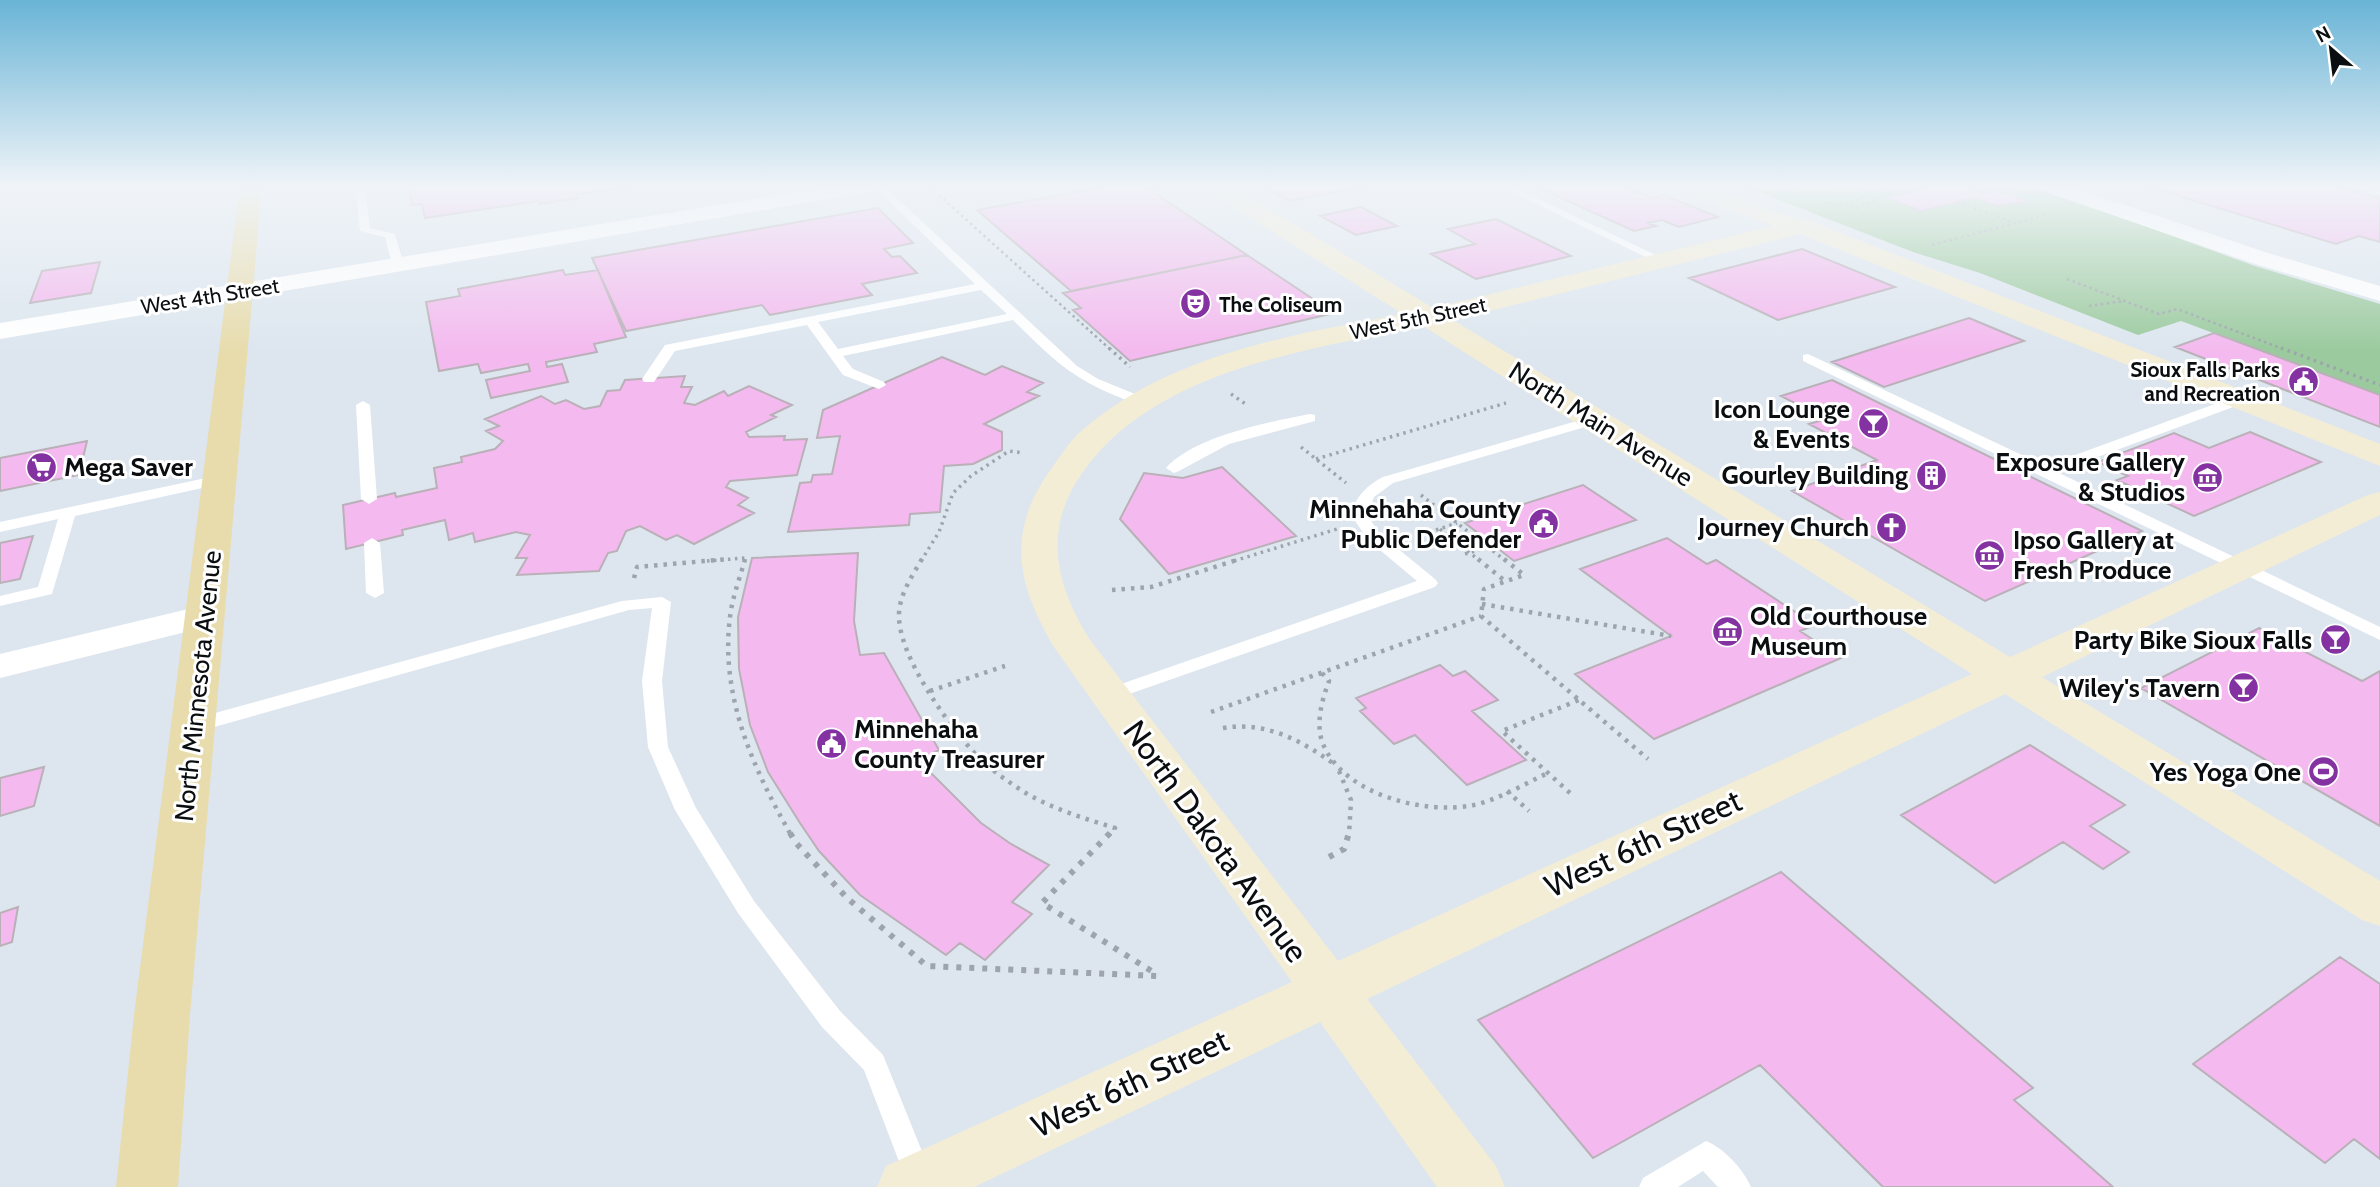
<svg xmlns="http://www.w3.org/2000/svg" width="2380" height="1187" font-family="Cabin,sans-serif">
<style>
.green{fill:#9bca9e}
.building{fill:#f4baef;stroke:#b9b0b8;stroke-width:2}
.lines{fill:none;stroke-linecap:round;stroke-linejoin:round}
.path-far3{stroke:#9da4ab;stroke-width:2.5;stroke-dasharray:2.5 3.5;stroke-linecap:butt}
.path-far2{stroke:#9da4ab;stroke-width:3.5;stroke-dasharray:2.5 4.5;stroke-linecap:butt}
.path-far1{stroke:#9da4ab;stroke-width:4.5;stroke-dasharray:3.5 6;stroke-linecap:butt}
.path{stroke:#9da4ab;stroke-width:6;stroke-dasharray:5 8;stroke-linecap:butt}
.lane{fill:#fff;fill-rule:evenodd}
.street{fill:#fff;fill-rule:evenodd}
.secondary{fill:#f3edd6;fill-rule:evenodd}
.primary{fill:#e8dcad;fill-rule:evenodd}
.labels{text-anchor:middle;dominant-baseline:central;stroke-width:6;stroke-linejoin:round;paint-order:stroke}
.far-street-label{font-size:21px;fill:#0b0e10;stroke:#fff}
.far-poi-label{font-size:21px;font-weight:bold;fill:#0b0e10;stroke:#fff;text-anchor:start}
.poi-label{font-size:26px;font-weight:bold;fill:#0b0e10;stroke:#fff;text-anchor:end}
.street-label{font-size:26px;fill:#0b0e10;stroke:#fff}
.near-street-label{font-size:32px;fill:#0b0e10;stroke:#fff}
</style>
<rect width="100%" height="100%" fill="#dde6ef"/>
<!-- green -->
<path class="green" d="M1741 185H2031L2255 266 2380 304V395L2181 321 2138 335 1980 273 1913 252Z"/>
<!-- building -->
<path class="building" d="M408 185H637L576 195 578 198 540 204 539 201 425 218 422 204 412 205Z
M1115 185H1143L1247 255 1071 291 977 210Z
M1262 185H1374L1289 201Z
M1549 185H1622L1652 198 1664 195 1718 217 1679 227 1662 220 1648 223 1656 226 1634 231 1539 188 1551 186Z
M1936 185H1966L1983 193 1995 190 2029 201 1997 206 1975 198 1921 211 1887 198Z
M2143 185H2332L2380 198V242L2359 236 2336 244Z
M1361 207 1397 226 1356 235 1320 216Z
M878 208 913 243 884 249 892 257 900 256 917 273 862 284 872 295 770 315 762 305 626 331 592 258Z
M1496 219 1571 256 1476 279 1431 254 1475 244 1448 229Z
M1802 249 1895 287 1778 320 1689 278Z
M1247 255 1334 313 1130 361 1073 310 1081 308 1063 293Z
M100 262 91 293 30 303 42 271Z
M563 270 565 275 598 270 626 337 594 344 597 352 546 362 547 367 562 364 568 382 491 398 486 380 530 371 528 364 481 373 478 364 439 371 426 302 460 296 458 289Z
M1969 318 2024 341 1884 387 1832 362Z
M2214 333 2380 395V427L2175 347Z
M942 357 985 375 1002 366 1043 383 1027 392 1039 396 984 424 1002 432V450L973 464 944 466 940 512 910 514 909 525 788 532 800 483 811 482 813 475 832 474 840 436 817 438 823 410Z
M685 376 681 387H692L684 403 695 405 724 391 728 396 749 386 792 405 771 415 776 417 746 432 749 437 785 436 784 440 807 439 797 475 730 481 726 487 748 498 738 505 754 513 694 544 677 535 666 540 640 526 626 531 617 551 608 553 599 571 517 575 527 558H516L530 535 516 532 475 542 473 533 449 540 445 520 402 530 403 535 346 549 343 505 395 493 396 497 437 488 434 468 462 462 461 457 495 449 503 441 486 431 499 426 485 419 541 396 555 404 566 400 584 409 600 406 607 391 620 390 625 380Z
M1832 380 2142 531 1985 601 1792 491 1877 460 1809 424 1826 419 1781 396Z
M2250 432 2321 462 2194 516 2117 480 2128 476 2098 462 2174 433 2209 448Z
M87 441 79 475 0 491V458Z
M1222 467 1296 536 1169 574 1120 519 1144 473 1183 478Z
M1583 485 1636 520 1514 561 1465 523Z
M33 536 20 579 0 583V543Z
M1667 538 1707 564 1716 560 1815 625 1800 631 1841 658 1654 739 1575 674 1671 636 1580 569Z
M858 553 854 621 860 655 884 653 939 750 919 761 981 823 1011 844 1049 865 1012 902 1032 914 985 960 960 943 946 955 860 895 819 851 800 823 768 772 750 725 739 669 738 617 752 558Z
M2259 628 2362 681 2380 671V826L2141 688Z
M1440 665 1453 676 1465 671 1498 700 1472 711 1526 760 1467 785 1415 735 1394 744 1360 711 1366 708 1356 698Z
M2030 745 2125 805 2090 826 2129 852 2103 869 2063 842 1995 883 1901 815Z
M44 767 34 806 0 816V778Z
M1781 872 2033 1088 2014 1100 2113 1187H1883L1760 1065 1593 1158 1478 1020Z
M18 907 12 942 0 946V913Z
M2340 957 2380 984V1159L2354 1139 2325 1163 2193 1064Z"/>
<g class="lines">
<!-- path-far3 -->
<path class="path-far3" d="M1813 185 1874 190
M2002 185 2016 190
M930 187 1111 350
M1780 191 1812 185
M1979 191 2004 186
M1957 202 2015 223
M1828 203 1849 205 1875 190 1896 185
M1850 206 1857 208 1895 191 1918 190
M1932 245 2046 215
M2067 279 2159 314 2177 309 2286 350
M2089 306 2124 301"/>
<!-- path-far2 -->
<path class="path-far2" d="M1109 348 1130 367
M2281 348 2380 385
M1231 394 1247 405
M1301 447 1346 483
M1316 459 1506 403
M1421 495 1506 561
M1440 529 1480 561
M1436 530 1457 523
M1465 554 1488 547
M707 561 745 558 744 561
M921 561 939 532 953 493 971 476 1009 451 1024 453
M1234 561 1337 529"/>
<!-- path-far1 -->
<path class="path-far1" d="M745 559C740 578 732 598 730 617 720 696 753 768 791 835
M922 559C912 576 900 594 899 613 897 656 950 727 978 757 991 770 1006 780 1021 790 1049 808 1083 818 1115 828L1109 835
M1478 559 1506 582
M1504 559 1524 575 1484 589 1481 616 1648 759
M634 578 637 567 728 559
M1112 590 1151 587 1240 559
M1482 604 1671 636
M1322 673 1329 681C1322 700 1315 724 1323 744 1344 795 1425 815 1474 805 1500 799 1524 784 1548 773
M930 691 1005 666
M1211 712 1481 616
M1223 728C1265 721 1301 740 1334 764
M1339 771 1351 800 1349 835
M1507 791 1529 811
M1570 793 1502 731 1579 700"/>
<!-- path -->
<path class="path" d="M790 833 796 843 847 898 927 966 1158 976
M1110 833 1042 903 1158 975
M1329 857 1344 849 1349 833"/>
<!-- lane -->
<path class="lane" d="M355 185H365L370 228 395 234 404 265 402 267 392 265 385 237 360 231Z
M872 185H883L1077 366 1098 379 1145 398V404C1136 406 1128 401 1119 397 1069 377 1051 357 1013 320L843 356 853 369 884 382 886 385 879 389 843 375 807 325 675 351 654 382H644L642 379 665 345 975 284ZM981 290 1007 314 838 349 818 322Z
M1497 185H1510L1668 261 1658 263Z
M2355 185 2380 188V194L2356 187Z
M1808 354 2045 466 2234 397H2244V403L2057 472 2380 627V640L1803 361V355Z
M363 401 370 405 377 499 369 504 361 499 356 405Z
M1310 414 1315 415V421L1229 444 1179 471 1174 473 1166 468C1195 436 1269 422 1310 414Z
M1594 416 1601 420 1599 423 1393 483 1374 497 1367 515 1380 534 1435 579 1438 583 1435 587 1115 699H1101L1098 695 1101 691 1417 581 1368 540 1351 515C1356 496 1366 486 1383 477Z
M220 475 228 480 225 483 75 516 52 594 0 606V596L38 587 58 519 0 532V522Z
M372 538 380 543 384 593 375 598 366 593 364 543Z
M662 597 671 602 662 681 668 747 696 808 754 901 840 1011 883 1055 932 1176 928 1185H908L864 1070 822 1027 738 913 675 810 648 747 642 681 652 608 629 610 193 733 186 731 183 726 186 721 622 601Z
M1706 1141C1724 1148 1744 1170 1751 1187H1718L1703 1171 1678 1187H1639L1643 1178Z"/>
<!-- street -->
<path class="street" d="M838 185H886L883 189 876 191 0 339V323Z
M2034 185H2065L2268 253 2380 286V301L2252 263 2037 189Z
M205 605 218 608 223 616 218 624 0 678V654Z"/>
<!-- secondary -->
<path class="secondary" d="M1203 185H1230L1433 308 1773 226 1674 190 1671 185H1703L1773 212 1810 221 2380 444V466L1800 234 1453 320 2010 657 2368 495 2380 492V515L2042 677 2380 881V926L2362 920 2005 694 1367 999 1496 1166 1505 1187H1437L1320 1022 974 1187H877L886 1166 1292 982 1054 647C1015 581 1006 529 1054 465 1061 455 1068 444 1077 435 1164 355 1290 335 1403 314L1206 190ZM1423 326 1972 674 1338 961 1090 640C1055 584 1042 529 1083 472 1156 369 1308 350 1423 326Z"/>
<!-- primary -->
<path class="primary" d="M240 185H262L190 1015 178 1187H116L134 1015Z"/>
</g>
<!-- sky -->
<linearGradient id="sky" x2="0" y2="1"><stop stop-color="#69b4d6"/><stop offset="0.53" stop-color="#f0f4f8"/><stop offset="1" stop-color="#f0f4f8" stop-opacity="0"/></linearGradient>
<rect width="2380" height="351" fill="url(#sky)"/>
<!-- icons -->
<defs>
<symbol id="theatre-disc" viewBox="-11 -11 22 22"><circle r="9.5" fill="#8432a1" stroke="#fff"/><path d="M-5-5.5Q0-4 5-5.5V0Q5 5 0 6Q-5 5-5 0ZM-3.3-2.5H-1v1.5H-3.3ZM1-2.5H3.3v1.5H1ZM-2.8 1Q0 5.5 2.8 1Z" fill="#fff"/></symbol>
<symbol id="civic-disc" viewBox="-11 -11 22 22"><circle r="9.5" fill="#8432a1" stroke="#fff"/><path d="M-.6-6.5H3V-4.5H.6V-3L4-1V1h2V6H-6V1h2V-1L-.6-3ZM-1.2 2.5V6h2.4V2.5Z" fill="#fff"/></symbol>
<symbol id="bar-disc" viewBox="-11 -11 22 22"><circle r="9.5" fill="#8432a1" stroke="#fff"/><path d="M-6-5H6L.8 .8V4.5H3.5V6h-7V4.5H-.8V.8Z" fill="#fff"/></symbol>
<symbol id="supermarket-disc" viewBox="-11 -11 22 22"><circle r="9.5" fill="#8432a1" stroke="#fff"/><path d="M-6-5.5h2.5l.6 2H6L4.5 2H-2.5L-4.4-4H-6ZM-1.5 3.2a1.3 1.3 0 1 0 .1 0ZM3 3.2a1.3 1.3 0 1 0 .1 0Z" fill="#fff"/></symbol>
<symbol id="building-disc" viewBox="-11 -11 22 22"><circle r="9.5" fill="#8432a1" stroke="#fff"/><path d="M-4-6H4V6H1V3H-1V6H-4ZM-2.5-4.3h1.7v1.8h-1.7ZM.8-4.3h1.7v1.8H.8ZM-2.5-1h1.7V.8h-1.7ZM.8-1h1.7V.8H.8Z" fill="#fff"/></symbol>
<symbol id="museum-disc" viewBox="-11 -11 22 22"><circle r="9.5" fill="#8432a1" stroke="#fff"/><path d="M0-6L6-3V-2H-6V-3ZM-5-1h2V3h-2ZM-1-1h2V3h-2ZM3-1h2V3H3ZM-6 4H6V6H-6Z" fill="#fff"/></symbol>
<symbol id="church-disc" viewBox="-11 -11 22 22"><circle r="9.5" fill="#8432a1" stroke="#fff"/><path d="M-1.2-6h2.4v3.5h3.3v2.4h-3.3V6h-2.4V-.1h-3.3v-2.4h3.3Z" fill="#fff"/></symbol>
<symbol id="stadium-disc" viewBox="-11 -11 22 22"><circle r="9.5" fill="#8432a1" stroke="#fff"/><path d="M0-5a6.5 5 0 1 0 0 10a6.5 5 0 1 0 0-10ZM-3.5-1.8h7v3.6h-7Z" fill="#fff"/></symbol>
</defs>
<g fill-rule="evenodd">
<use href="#theatre-disc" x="1178" y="286" width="35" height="35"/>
<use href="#civic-disc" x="2286" y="364" width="35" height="35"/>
<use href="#bar-disc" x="1856" y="406" width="35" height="35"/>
<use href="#supermarket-disc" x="24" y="450" width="35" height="35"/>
<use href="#building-disc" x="1914" y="458" width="35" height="35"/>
<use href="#museum-disc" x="2190" y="460" width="35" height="35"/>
<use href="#civic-disc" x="1526" y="506" width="35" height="35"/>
<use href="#church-disc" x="1874" y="510" width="35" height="35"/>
<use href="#museum-disc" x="1972" y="538" width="35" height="35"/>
<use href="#museum-disc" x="1710" y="614" width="35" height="35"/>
<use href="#bar-disc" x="2318" y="622" width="35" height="35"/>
<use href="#bar-disc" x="2226" y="670" width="35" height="35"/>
<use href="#civic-disc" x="814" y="726" width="35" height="35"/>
<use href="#stadium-disc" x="2306" y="754" width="35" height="35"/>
</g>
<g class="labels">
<!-- far-street labels -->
<g class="far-street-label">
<text transform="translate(210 296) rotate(-9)">West 4th Street</text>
<text transform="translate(1418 318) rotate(-12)">West 5th Street</text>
</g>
<!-- far-poi labels -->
<g class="far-poi-label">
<text x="1219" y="304">The Coliseum</text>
<text x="2280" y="369" text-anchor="end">Sioux Falls Parks<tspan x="2280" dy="24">and Recreation</tspan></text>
</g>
<!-- poi labels -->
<g class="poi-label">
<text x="1850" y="409">Icon Lounge<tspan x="1850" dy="30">&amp; Events</tspan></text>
<text x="2185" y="462">Exposure Gallery<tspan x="2185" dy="30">&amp; Studios</tspan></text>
<text x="64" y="467" text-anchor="start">Mega Saver</text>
<text x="1908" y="475">Gourley Building</text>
<text x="1521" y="509">Minnehaha County<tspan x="1521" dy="30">Public Defender</tspan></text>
<text x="1869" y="527">Journey Church</text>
<text x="2013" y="540" text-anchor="start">Ipso Gallery at<tspan x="2013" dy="30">Fresh Produce</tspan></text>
<text x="1750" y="616" text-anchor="start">Old Courthouse<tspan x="1750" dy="30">Museum</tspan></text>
<text x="2312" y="640">Party Bike Sioux Falls</text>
<text x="2220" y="688">Wiley's Tavern</text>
<text x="854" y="729" text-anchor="start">Minnehaha<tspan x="854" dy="30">County Treasurer</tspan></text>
<text x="2301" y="772">Yes Yoga One</text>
</g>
<!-- street labels -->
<g class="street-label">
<text transform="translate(1601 424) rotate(32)">North Main Avenue</text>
<text transform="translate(198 686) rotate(-84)">North Minnesota Avenue</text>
</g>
<!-- near-street labels -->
<g class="near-street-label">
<text transform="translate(1216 841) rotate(54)">North Dakota Avenue</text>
<text transform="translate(1643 843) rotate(-25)">West 6th Street</text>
<text transform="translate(1130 1083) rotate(-25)">West 6th Street</text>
</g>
</g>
<!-- north arrow -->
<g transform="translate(2331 49) rotate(332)" stroke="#ffffff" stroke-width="5" paint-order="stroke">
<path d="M0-5L12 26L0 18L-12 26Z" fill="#0b0e10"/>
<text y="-10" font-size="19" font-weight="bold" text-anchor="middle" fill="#0b0e10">N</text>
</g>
</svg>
